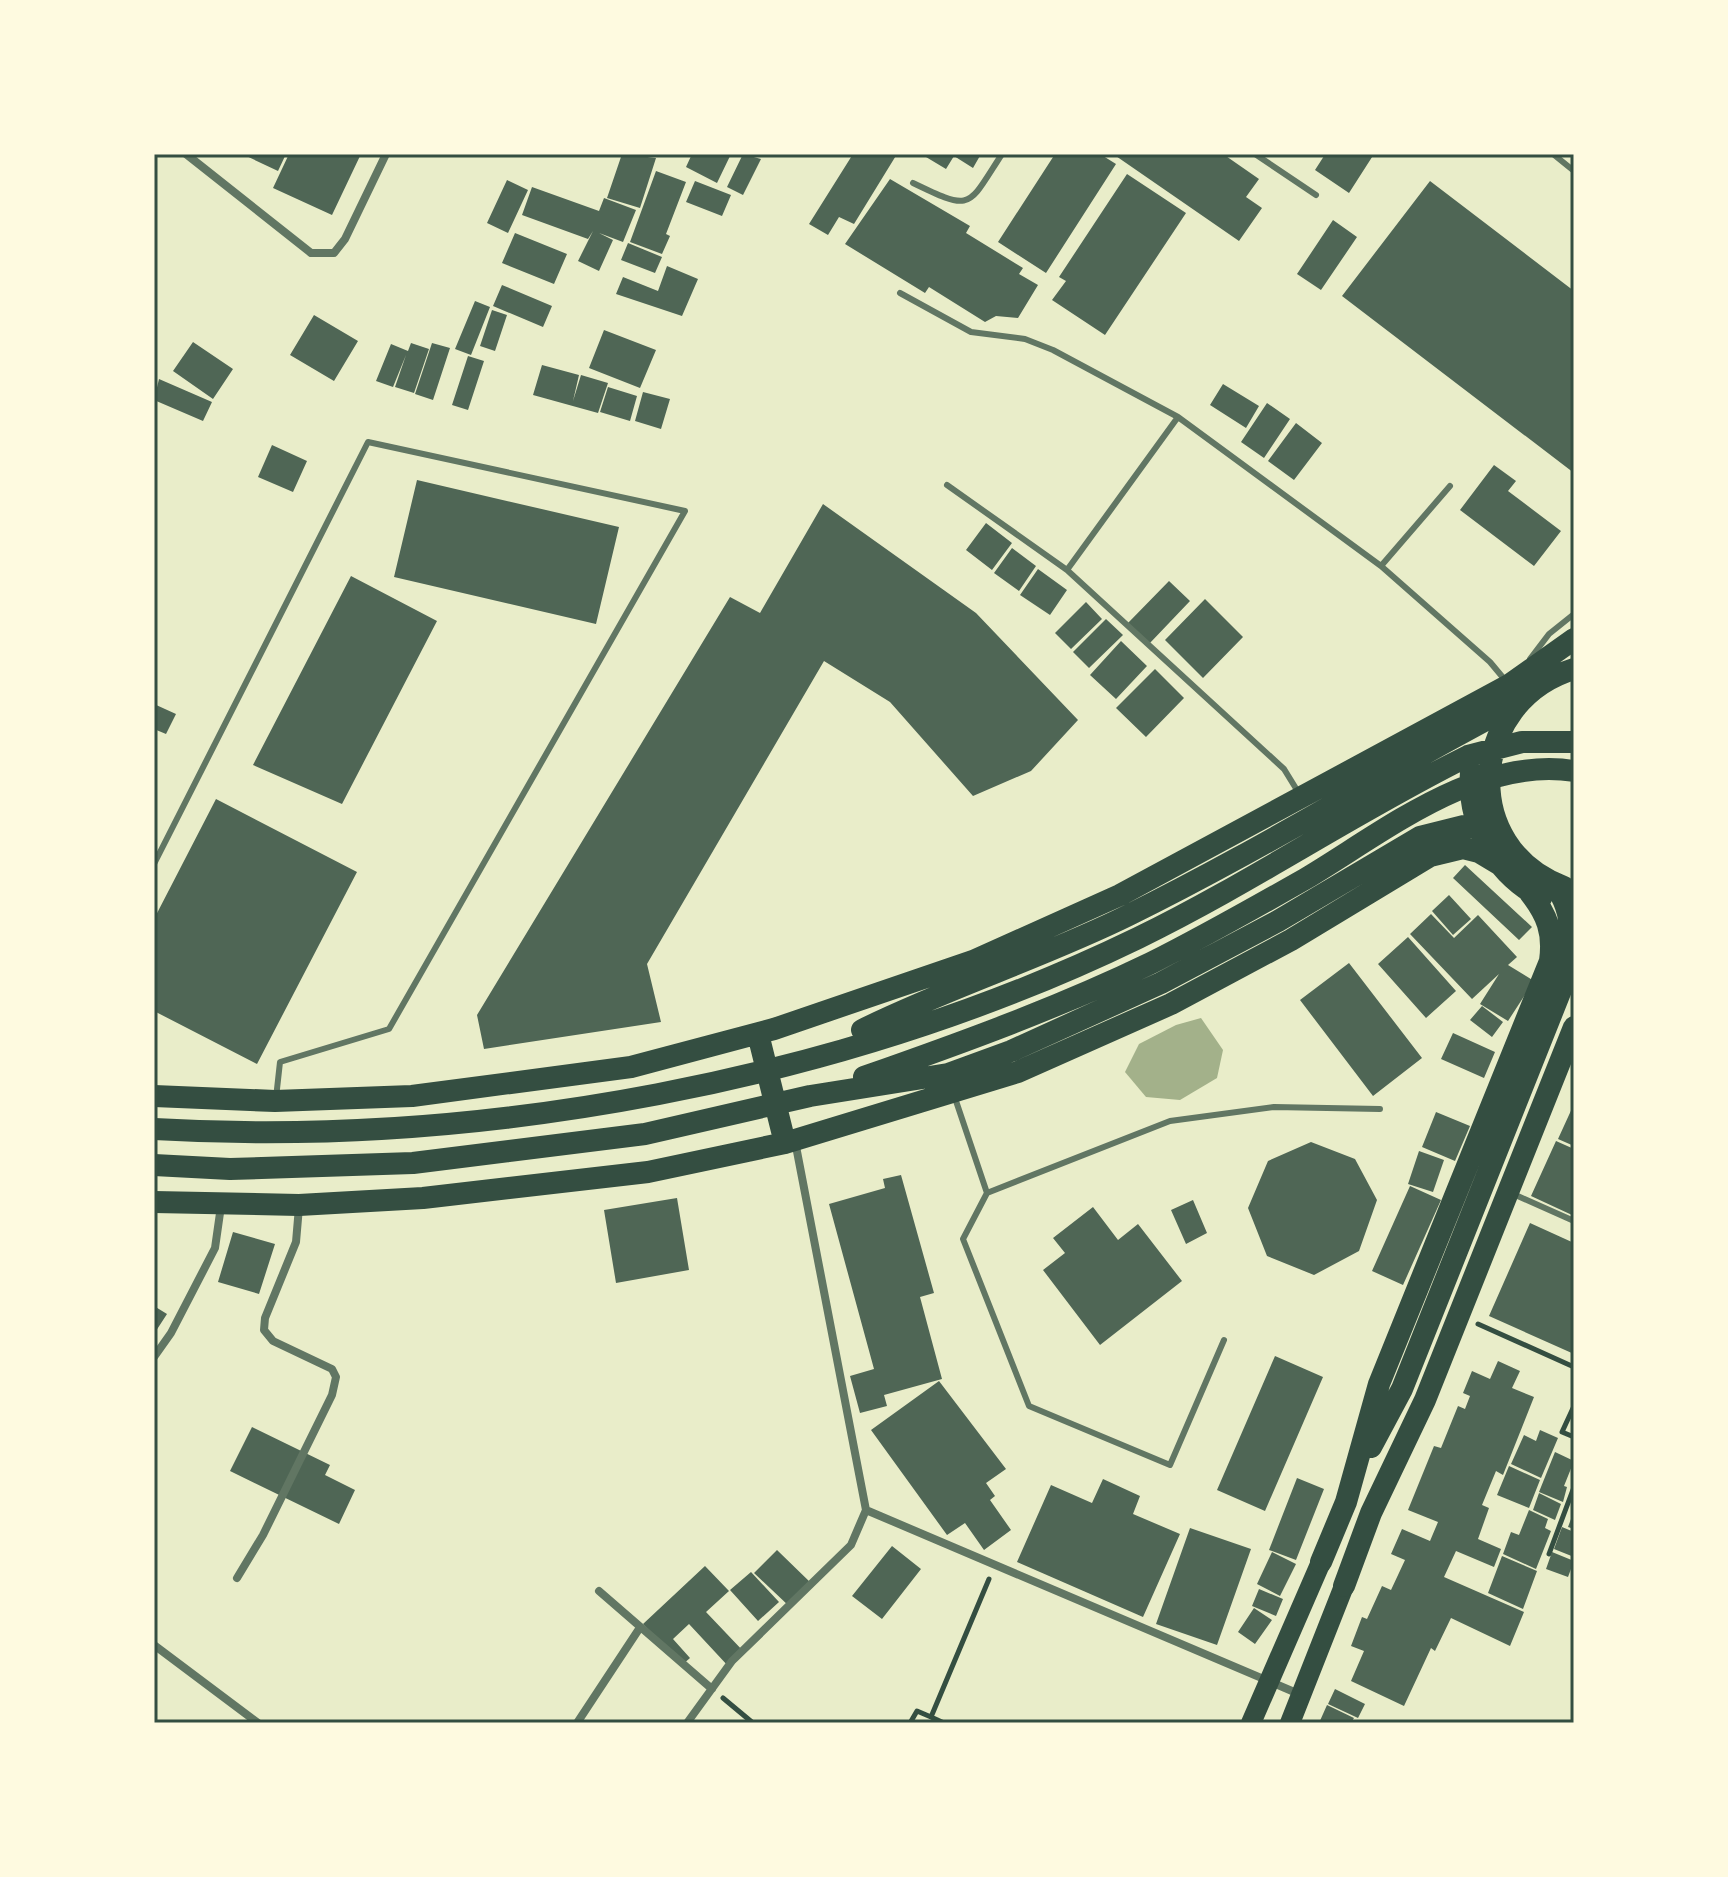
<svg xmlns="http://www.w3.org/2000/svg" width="1728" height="1877" font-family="Merriweather,serif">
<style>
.water{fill:#a3b18a}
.building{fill:#4f6655}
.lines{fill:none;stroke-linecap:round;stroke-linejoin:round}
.path{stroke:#344e41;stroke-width:5}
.service{stroke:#617663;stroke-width:6}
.minor{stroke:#617663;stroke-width:8}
.primary{stroke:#344e41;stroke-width:20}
.trunk{stroke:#344e41;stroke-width:22}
.neatline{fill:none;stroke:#344e41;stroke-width:3}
</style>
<rect width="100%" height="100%" fill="#e9edc9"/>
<!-- water -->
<path class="water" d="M1201 1018 1223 1050 1217 1078 1180 1100 1146 1097 1125 1072 1139 1044 1176 1025Z"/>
<!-- building -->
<path class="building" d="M242 154H286L278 171Z
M289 154 360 156 332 215 273 188Z
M622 154 656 158 640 208 607 198Z
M692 154H731L717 183 686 167Z
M743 154 761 159 743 195 727 187Z
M853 154H897L854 224 839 217 828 235 809 224Z
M921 154H981L973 168 954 156 946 169Z
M1055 154H1100L1116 164 1046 273 998 242Z
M1113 154H1223L1259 179 1246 197 1262 208 1239 241Z
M1321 154H1374L1349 193 1315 170 1324 156Z
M656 171 686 182 666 234 670 236 662 254 630 242Z
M1127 174 1186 213 1105 335 1052 300 1066 281 1059 277Z
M890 179 970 226 966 233 1023 268 1019 274 1038 285 1018 318 996 316 985 322 929 287 925 293 845 244Z
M507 180 528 190 508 233 487 223Z
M695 181 731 195 722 216 686 202Z
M1430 181 1574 291V473L1342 296Z
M532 187 599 211 604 198 636 210 623 242 599 233 613 240 599 271 578 261 593 231 588 239 522 215Z
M1333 220 1357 237 1321 290 1297 274Z
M515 233 567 254 554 284 502 263Z
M628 243 662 257 655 273 621 260Z
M667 266 698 279 682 316 616 294 623 277 658 291Z
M502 285 552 306 543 327 493 306Z
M475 301 490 307 471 355 455 349Z
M492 310 507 315 495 351 480 346Z
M314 315 358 341 334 381 290 355Z
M604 330 656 350 640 388 589 368Z
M193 342 233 369 213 399 173 371Z
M411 343 429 349 414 393 395 387 406 355 393 387 376 381 391 344 408 351Z
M432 343 450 348 433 400 415 394Z
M468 356 484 361 468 410 452 405Z
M542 365 579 375 573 401 581 375 608 383 598 413 533 395Z
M159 379 212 402 203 421 154 400Z
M1223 384 1259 406 1246 428 1210 405Z
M608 387 637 396 630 421 600 412Z
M643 392 670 399 661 429 635 421Z
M1267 403 1290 419 1264 458 1241 442Z
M1296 423 1322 443 1294 480 1268 461Z
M272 445 307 461 293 492 258 477Z
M1494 465 1516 481 1508 491 1561 531 1534 566 1460 510Z
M417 480 619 527 596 624 394 577Z
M823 504 976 613 1078 720 1031 771 973 796 890 702 824 661 647 964 661 1022 484 1049 477 1015 730 597 760 613Z
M986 523 1012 543 992 570 966 550Z
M1012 548 1036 566 1019 591 994 573Z
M1038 569 1067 590 1050 615 1020 595Z
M351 576 437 621 342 804 253 765Z
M1169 581 1190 601 1149 644 1128 623Z
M1205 599 1243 637 1203 678 1165 640Z
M1086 602 1102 619 1071 649 1055 633Z
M1106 619 1123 635 1089 668 1073 652Z
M1121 641 1147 666 1116 699 1090 675Z
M1155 669 1184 698 1146 737 1116 708Z
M154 704 176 714 166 734 154 729Z
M216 799 357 872 257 1064 154 1011V919Z
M1465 865 1532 927 1519 940 1453 878Z
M1449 895 1471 919 1453 935 1432 911Z
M1431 914 1454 938 1478 915 1517 957 1508 965 1534 981 1508 1021 1480 1004 1499 974 1472 999 1410 934Z
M1408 937 1456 991 1426 1018 1378 964Z
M1349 963 1422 1058 1373 1096 1300 1000Z
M1482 1006 1503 1022 1492 1037 1470 1020Z
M1453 1033 1495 1052 1484 1078 1441 1059Z
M1574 1104V1146L1558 1139Z
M1436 1112 1470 1126 1455 1161 1422 1147Z
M1556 1141 1574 1149 1572 1215 1531 1196Z
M1311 1142 1355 1159 1377 1200 1359 1251 1314 1275 1267 1256 1248 1208 1268 1161Z
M1419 1151 1444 1160 1433 1192 1408 1184Z
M901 1175 934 1293 920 1297 942 1379 884 1395 887 1406 860 1413 850 1376 874 1369 829 1204 885 1188 883 1179Z
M1410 1186 1441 1200 1403 1285 1372 1271Z
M677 1198 689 1270 616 1283 604 1210Z
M1193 1200 1207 1233 1186 1244 1171 1210Z
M1093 1207 1118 1240 1138 1224 1182 1281 1100 1345 1043 1270 1065 1253 1053 1238Z
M1530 1223 1574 1243V1354L1489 1316Z
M233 1232 275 1244 259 1294 218 1282Z
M154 1306 167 1314 154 1334Z
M1275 1356 1323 1377 1265 1511 1217 1490Z
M1498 1361 1520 1371 1512 1388 1534 1397 1503 1475 1496 1471 1482 1505 1489 1508 1478 1539 1501 1549 1494 1567 1456 1551 1444 1577 1524 1612 1510 1646 1451 1618 1435 1651 1431 1648 1404 1706 1351 1681 1364 1651 1351 1646 1362 1617 1367 1619 1382 1586 1391 1590 1405 1560 1391 1554 1402 1529 1430 1541 1438 1522 1408 1510 1434 1446 1441 1448 1458 1406 1465 1409 1470 1396 1463 1393 1472 1371 1490 1379Z
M939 1381 1006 1469 986 1483 995 1496 990 1500 1011 1530 984 1550 965 1523 947 1535 871 1430Z
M252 1427 330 1465 325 1475 355 1490 339 1524 230 1471Z
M1540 1430 1558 1438 1541 1478 1511 1464 1524 1435 1536 1441Z
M1555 1452 1574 1461 1564 1486 1567 1487 1563 1502 1539 1492Z
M1509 1466 1540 1480 1529 1508 1497 1495Z
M1297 1478 1324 1489 1296 1560 1269 1550Z
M1103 1479 1140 1496 1133 1514 1180 1534 1143 1617 1017 1562 1051 1485 1092 1503Z
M1539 1493 1561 1504 1555 1520 1533 1510Z
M1529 1510 1548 1519 1545 1528 1551 1531 1536 1569 1503 1554 1511 1532 1519 1535Z
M1574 1511V1529L1568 1527Z
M1562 1527 1574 1532V1557L1554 1549Z
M1190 1528 1251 1549 1217 1645 1156 1624Z
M892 1546 921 1569 882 1619 852 1596Z
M777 1550 812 1584 790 1607 754 1573Z
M1272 1552 1296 1564 1280 1596 1257 1584Z
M1552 1552 1574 1561 1568 1577 1546 1569Z
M1502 1556 1537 1571 1523 1609 1488 1593Z
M705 1566 729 1591 706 1612 745 1653 729 1667 689 1624 673 1639 690 1658 682 1665 643 1624Z
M751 1572 779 1602 758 1621 730 1590Z
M1259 1589 1283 1599 1276 1616 1252 1606Z
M1254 1608 1272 1620 1255 1644 1238 1632Z
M1335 1689 1365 1704 1358 1718 1328 1704Z
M1327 1705 1354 1718 1351 1723H1319Z"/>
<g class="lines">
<!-- path -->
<path class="path" d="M1478 1324 1574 1367
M1574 1406 1562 1432 1574 1437
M1549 1554 1574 1487
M723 1698 753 1723
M931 1717 944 1723
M910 1723 917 1711 931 1717 989 1579"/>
<!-- service -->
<path class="service" d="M1255 154 1316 195
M1553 154 1574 171
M913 183C973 212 967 208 1002 154
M900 293 971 332 1025 339 1053 350 1178 417 1381 566 1490 662 1505 680
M947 485 1067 570 1284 769 1300 795
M1381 566 1450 486
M1067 570 1178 417
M1530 659 1549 634 1574 614
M154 864 368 442 685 511 389 1029 280 1062 276 1098
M955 1098 987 1193 1170 1121 1274 1107 1380 1109
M987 1193 963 1239 1029 1406 1170 1465 1224 1340
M1511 1193 1574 1221"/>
<!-- minor -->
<path class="minor" d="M186 154 311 253H334L345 239 386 154
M795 1141 866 1510 1299 1694
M154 1357 171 1333 215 1248 221 1206
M237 1578 263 1535 332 1395 336 1377 332 1369 273 1341 264 1330 265 1318 296 1242 299 1207
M599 1591 712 1689
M154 1645 258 1723
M577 1723 639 1629
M687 1723 732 1661 851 1545 866 1510"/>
<!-- primary -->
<path class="primary" d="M1251 1723 1321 1562
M1290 1723 1344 1586"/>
<!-- trunk -->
<path class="trunk" d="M1471 772C1467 824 1495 874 1541 898
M1564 887C1458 848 1468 701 1574 669
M862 1030C949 987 1042 958 1129 915 1261 850 1387 771 1518 703
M758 1034 785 1143
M864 1077C961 1043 1058 1008 1151 963 1203 937 1254 908 1305 879 1384 832 1476 756 1574 771
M154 1096 275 1101 412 1096 631 1067 774 1029 973 961 1120 895 1509 685 1574 639
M154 1129C480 1148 843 1081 1138 938 1251 883 1355 812 1468 756L1522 742H1574
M154 1165 230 1169 413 1163 645 1134 810 1096 948 1074 1011 1051 1161 983 1278 921 1420 837 1464 826 1501 833
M154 1202 299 1205 423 1198 648 1172 785 1143 1018 1072 1171 1004 1291 940 1430 856 1463 848 1479 852 1499 864
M1371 1447 1402 1389 1561 990C1572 953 1578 914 1553 883
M1321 1562 1346 1502 1379 1384 1550 961C1554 932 1547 915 1530 893
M1344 1586 1371 1513 1425 1400 1574 1027"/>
</g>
<!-- border -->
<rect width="1728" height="1877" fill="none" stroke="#fefae0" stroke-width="312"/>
<rect x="156" y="156" width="1416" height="1565" class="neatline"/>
</svg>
